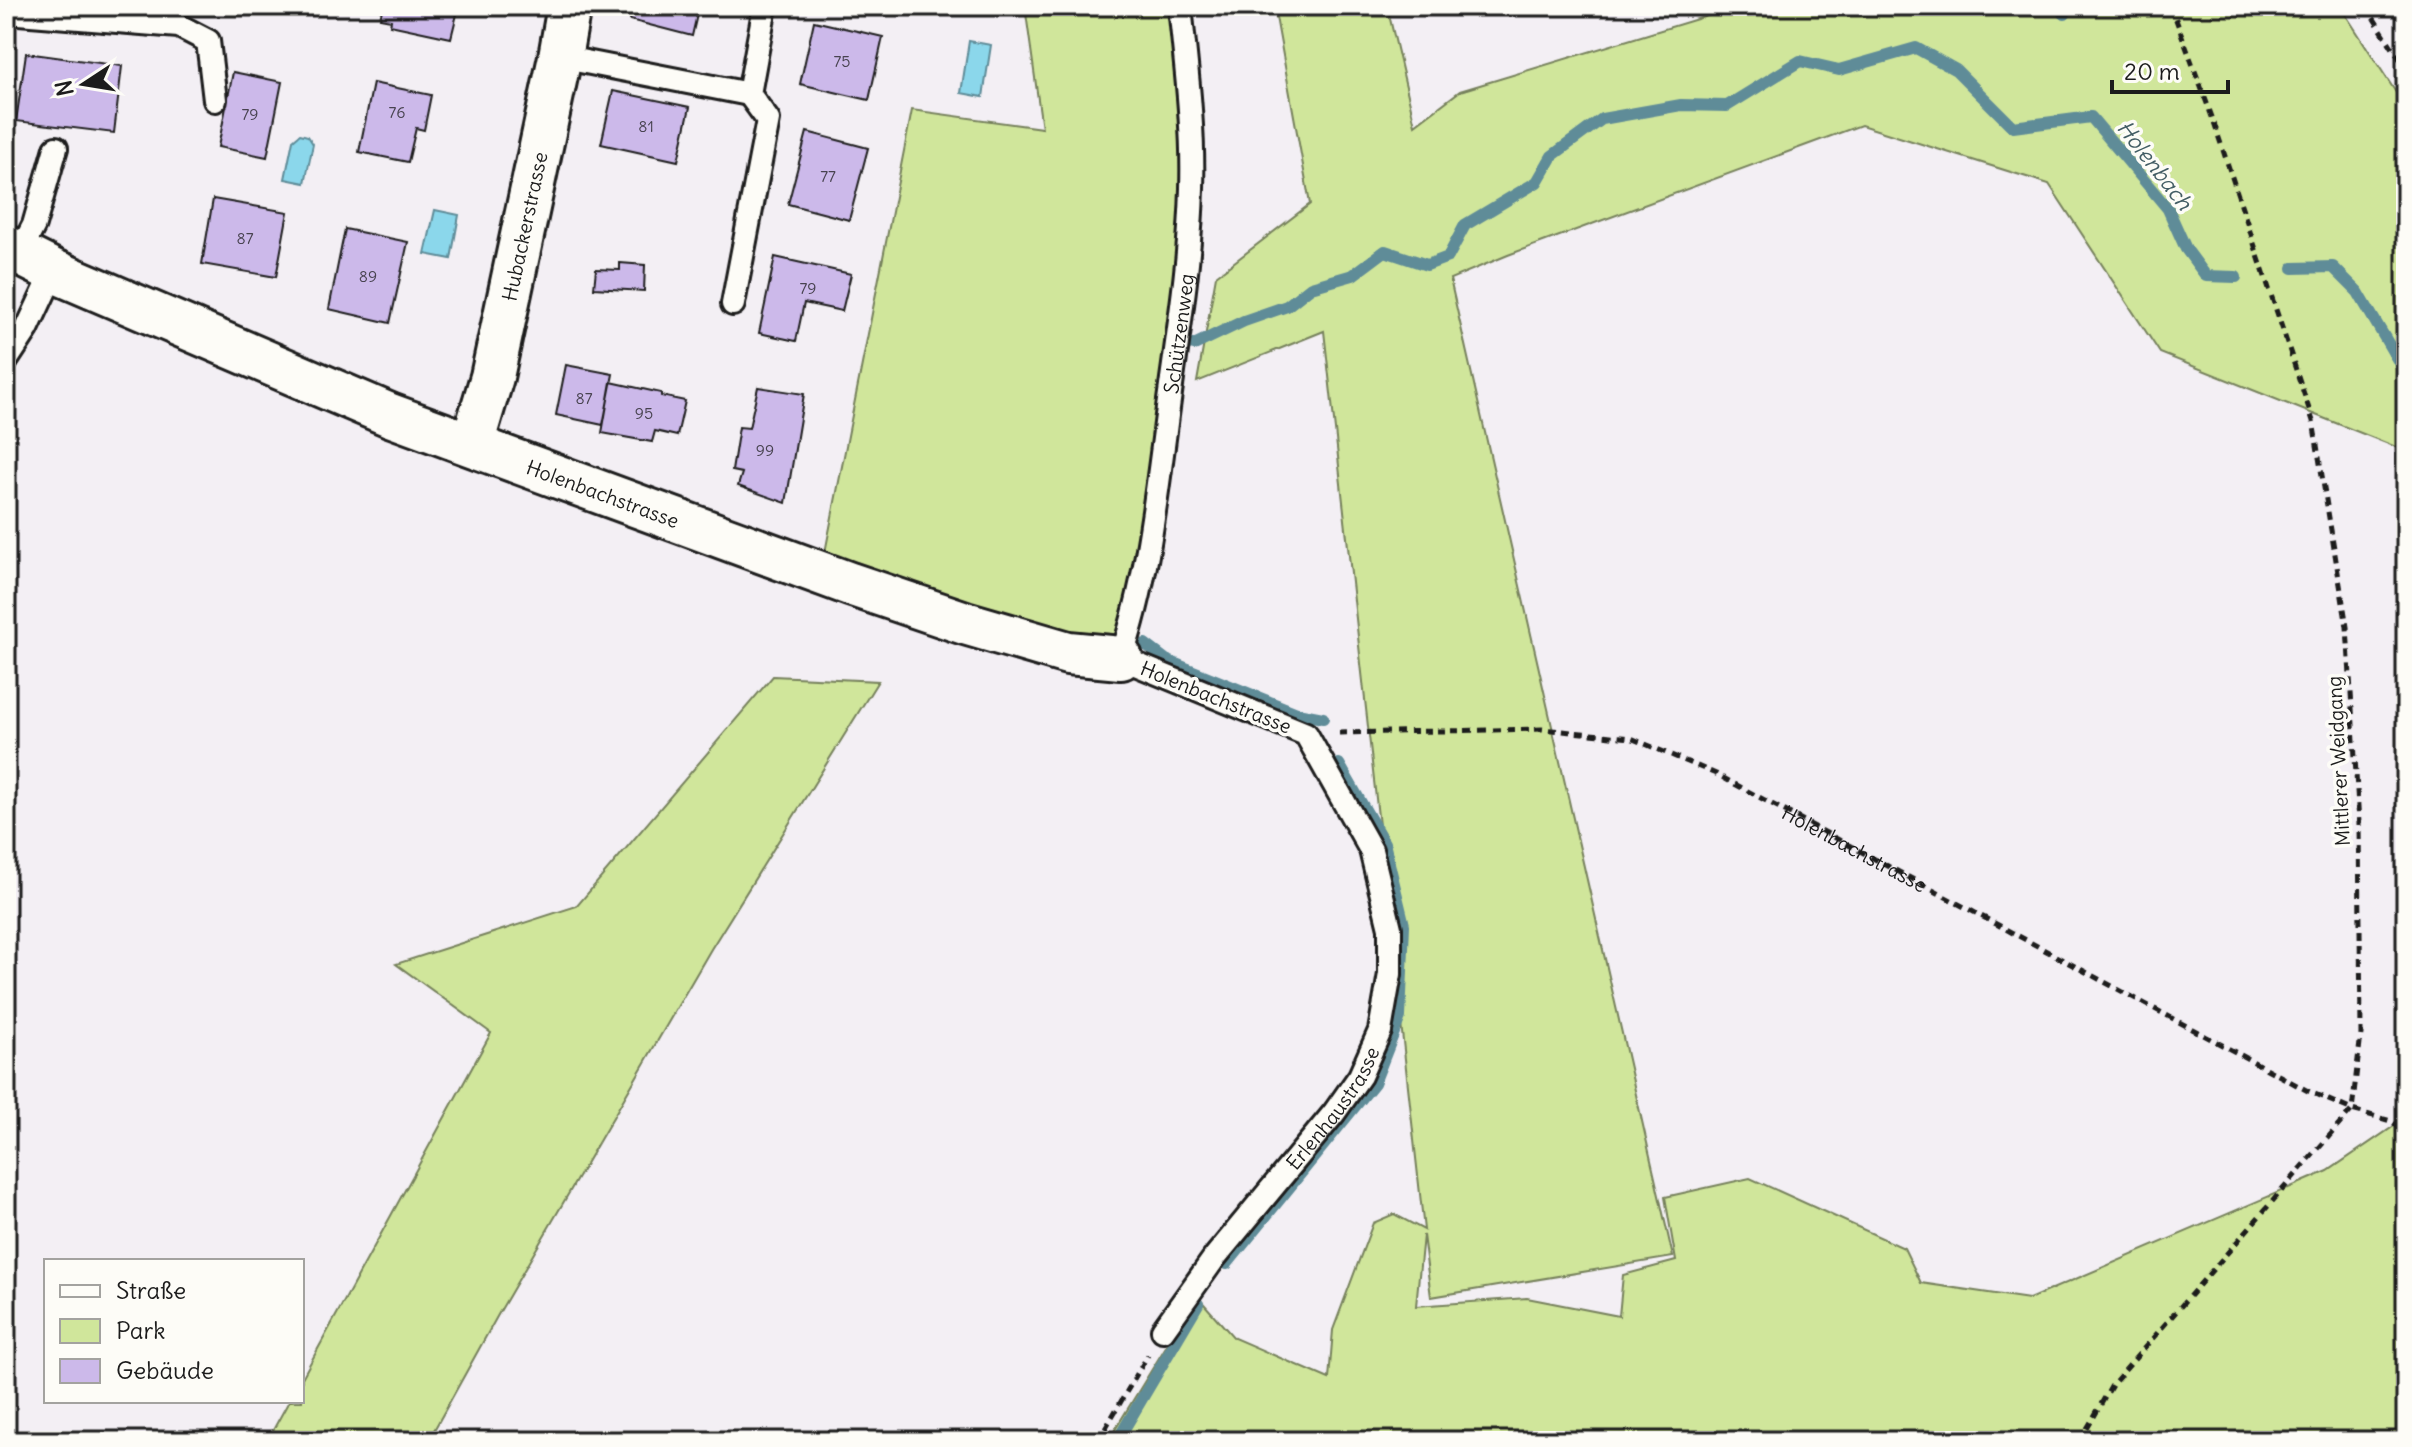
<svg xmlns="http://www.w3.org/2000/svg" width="2412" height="1447" font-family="Delius,sans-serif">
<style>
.green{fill:#d0e69b;stroke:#76815c;stroke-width:2}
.water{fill:#8bd7eb;stroke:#5f8c98;stroke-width:2}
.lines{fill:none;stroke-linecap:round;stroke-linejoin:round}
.stream{stroke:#5f8c98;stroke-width:12}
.building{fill:#ccb9ea;stroke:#1c1c1c;stroke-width:2}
.lane-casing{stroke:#1c1c1c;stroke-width:28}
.street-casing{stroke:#1c1c1c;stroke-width:48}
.path{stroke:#1c1c1c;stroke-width:5;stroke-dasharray:8 6;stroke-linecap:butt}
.lane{stroke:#fdfcf7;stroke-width:22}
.street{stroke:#fdfcf7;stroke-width:42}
.labels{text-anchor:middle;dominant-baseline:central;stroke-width:7;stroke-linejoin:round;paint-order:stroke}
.number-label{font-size:16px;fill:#484350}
.street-label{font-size:20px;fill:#1c1c1c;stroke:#fdfcf7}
.water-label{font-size:22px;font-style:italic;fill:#435d64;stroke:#fdfcf7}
</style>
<rect width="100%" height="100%" fill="#f3eff4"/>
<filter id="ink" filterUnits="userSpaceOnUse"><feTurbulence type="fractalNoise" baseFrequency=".0125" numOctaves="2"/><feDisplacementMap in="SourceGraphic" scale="16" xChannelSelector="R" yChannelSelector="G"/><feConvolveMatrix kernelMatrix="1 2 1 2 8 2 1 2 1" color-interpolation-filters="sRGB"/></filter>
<g filter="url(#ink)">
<!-- green -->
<path class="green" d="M1025 6 1171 7 1132 11 1180 9 1192 190 1121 658 821 573 912 110 1042 128Z
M1274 6H1387L1415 125 1460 91 1740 6H2340L2406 108V451L2160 353 2049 184 1861 125 1508 255 1450 279 1673 1257 1431 1297 1423 1235 1416 1306 1527 1298 1619 1316 1623 1275 1676 1261 1665 1197 1750 1178 1904 1248 1921 1283 2029 1299 2328 1171 2406 1118V1441H1108L1197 1296 1234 1338 1329 1379 1333 1330 1373 1223 1394 1214 1424 1230 1324 331 1197 382 1216 276 1310 204Z
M773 676 878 681 711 949 499 1313 428 1441H267L289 1401H302V1378L491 1033 396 964 577 906Z"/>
<!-- water -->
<path class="water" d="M969 41 991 45 983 97 961 93Z
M300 134 308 136 313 144 305 183 285 179 293 140Z
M435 210 459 215 451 259 425 254Z"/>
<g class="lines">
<!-- stream -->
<path class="stream" d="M2056 6 2065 14
M2293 268 2333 267 2358 292 2406 374
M1194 345 1244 321 1287 306 1311 287 1353 275 1385 251 1427 265 1448 257 1465 225 1537 182 1552 156 1602 119 1681 105 1727 106 1800 61 1839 70 1916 48 1956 70 2013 127 2091 117 2168 209 2186 249 2206 276 2236 277
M1145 644 1166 660 1297 713 1323 718
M1227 1264 1374 1083 1400 1017 1404 925 1384 843 1339 764
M1117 1441 1198 1304"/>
</g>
<!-- building -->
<path class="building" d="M383 6H459L451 38 390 25 391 20 380 18Z
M634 6H699L692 36 630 20Z
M814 21 883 37 869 100 800 84Z
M26 53 122 66 114 133 16 121Z
M233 72 282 82 267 157 218 147Z
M373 83 431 95 424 130 416 128 408 162 359 152Z
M613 91 690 107 678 161 601 144Z
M807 132 868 148 849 220 788 204Z
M213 199 288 212 276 277 202 264Z
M345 229 408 242 390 323 329 309Z
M775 257 851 274 842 311 804 303 796 341 759 333Z
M620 263 645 265 644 291 594 288 596 269 620 270Z
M566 365 613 374 603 425 556 415Z
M611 382 661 393V396L685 401 677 436 655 431 652 442 602 433Z
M758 387 804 394 786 503 738 486 742 473 732 471 739 427 749 428Z"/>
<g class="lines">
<defs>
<g id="lane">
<path d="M6 12 179 26 208 41 215 100"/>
<path d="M560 57 749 94 765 6"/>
<path d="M19 254 34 225 56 148"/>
<path d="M733 304 768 120 749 94"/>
<path d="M6 361 27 329 54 271"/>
<path id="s2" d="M1163 1330 1215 1257 1334 1113 1360 1076 1380 1031 1390 974V928L1371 850 1306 734 1121 658C1146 585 1155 507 1165 431 1175 351 1190 269 1192 188 1194 128 1186 66 1180 6"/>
</g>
<g id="street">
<path id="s3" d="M6 247 54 271 390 415 850 584 965 623 1068 653 1121 658"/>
<path id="s4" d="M472 444 492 377 560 57 569 6"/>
</g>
</defs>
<!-- lane casing -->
<use href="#lane" class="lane-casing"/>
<!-- street casing -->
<use href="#street" class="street-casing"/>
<!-- path -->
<g class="path">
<path d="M2366 6 2406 69"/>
<path id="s1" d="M1339 733 1542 729 1631 738 1716 774 2308 1091 2352 1110 2391 1121 2406 1132"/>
<path d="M1098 1441 1148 1355"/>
<path d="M2080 1441 2112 1385 2352 1110 2361 1034 2359 823 2347 627 2313 421 2212 117 2171 6"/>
</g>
<!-- lane -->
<use href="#lane" class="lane"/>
<!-- street -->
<use href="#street" class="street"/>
</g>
</g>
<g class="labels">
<!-- number labels -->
<g class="number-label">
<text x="842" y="61">75</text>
<text x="397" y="112">76</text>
<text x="250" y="114">79</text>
<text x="646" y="126">81</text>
<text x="828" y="176">77</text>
<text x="245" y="238">87</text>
<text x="368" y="276">89</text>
<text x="808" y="288">79</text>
<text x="584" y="398">87</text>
<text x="644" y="413">95</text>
<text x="765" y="450">99</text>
</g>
<!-- street labels -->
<g class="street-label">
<text stroke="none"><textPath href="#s4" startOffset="224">Hubackerstrasse</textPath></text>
<text stroke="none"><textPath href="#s2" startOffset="1218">Schützenweg</textPath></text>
<text stroke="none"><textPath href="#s3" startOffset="646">Holenbachstrasse</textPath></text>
<text transform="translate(1216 697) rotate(22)">Holenbachstrasse</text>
<text transform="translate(2338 761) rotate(-93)">Mittlerer Weidgang</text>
<text stroke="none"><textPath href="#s1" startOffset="542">Holenbachstrasse</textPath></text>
<text stroke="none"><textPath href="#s2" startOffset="280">Erlenhaustrasse</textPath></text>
</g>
<!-- water labels -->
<g class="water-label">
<text transform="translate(2155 165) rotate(52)">Holenbach</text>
</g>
</g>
<!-- margin -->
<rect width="2412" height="1447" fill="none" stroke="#fdfcf7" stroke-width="32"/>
<rect x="16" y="16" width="2380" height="1415" fill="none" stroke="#1c1c1c" stroke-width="3" filter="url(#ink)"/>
<!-- legend -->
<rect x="44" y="1259" width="260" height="144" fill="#fdfcf7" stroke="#a3a29f" stroke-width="2"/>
<rect x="60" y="1285" width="40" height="12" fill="#fdfcf7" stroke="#a3a29f" stroke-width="2"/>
<text x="116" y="1299" font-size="24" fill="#1c1c1c">Straße</text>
<rect x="60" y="1319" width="40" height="24" fill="#d0e69b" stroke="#a3a29f" stroke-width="2"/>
<text x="116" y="1339" font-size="24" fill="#1c1c1c">Park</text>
<rect x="60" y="1359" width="40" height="24" fill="#ccb9ea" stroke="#a3a29f" stroke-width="2"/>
<text x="116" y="1379" font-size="24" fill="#1c1c1c">Gebäude</text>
<!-- north arrow -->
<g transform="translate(84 84) rotate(258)" stroke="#fdfcf7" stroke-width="6" paint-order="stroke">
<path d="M0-6L14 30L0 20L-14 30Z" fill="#1c1c1c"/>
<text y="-12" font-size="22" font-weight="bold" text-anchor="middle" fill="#1c1c1c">N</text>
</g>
<!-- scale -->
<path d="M2112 80v12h116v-12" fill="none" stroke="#1c1c1c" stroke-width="4"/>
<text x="2124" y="80" font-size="24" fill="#1c1c1c" stroke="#fdfcf7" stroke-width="6" paint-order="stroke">20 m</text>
</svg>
